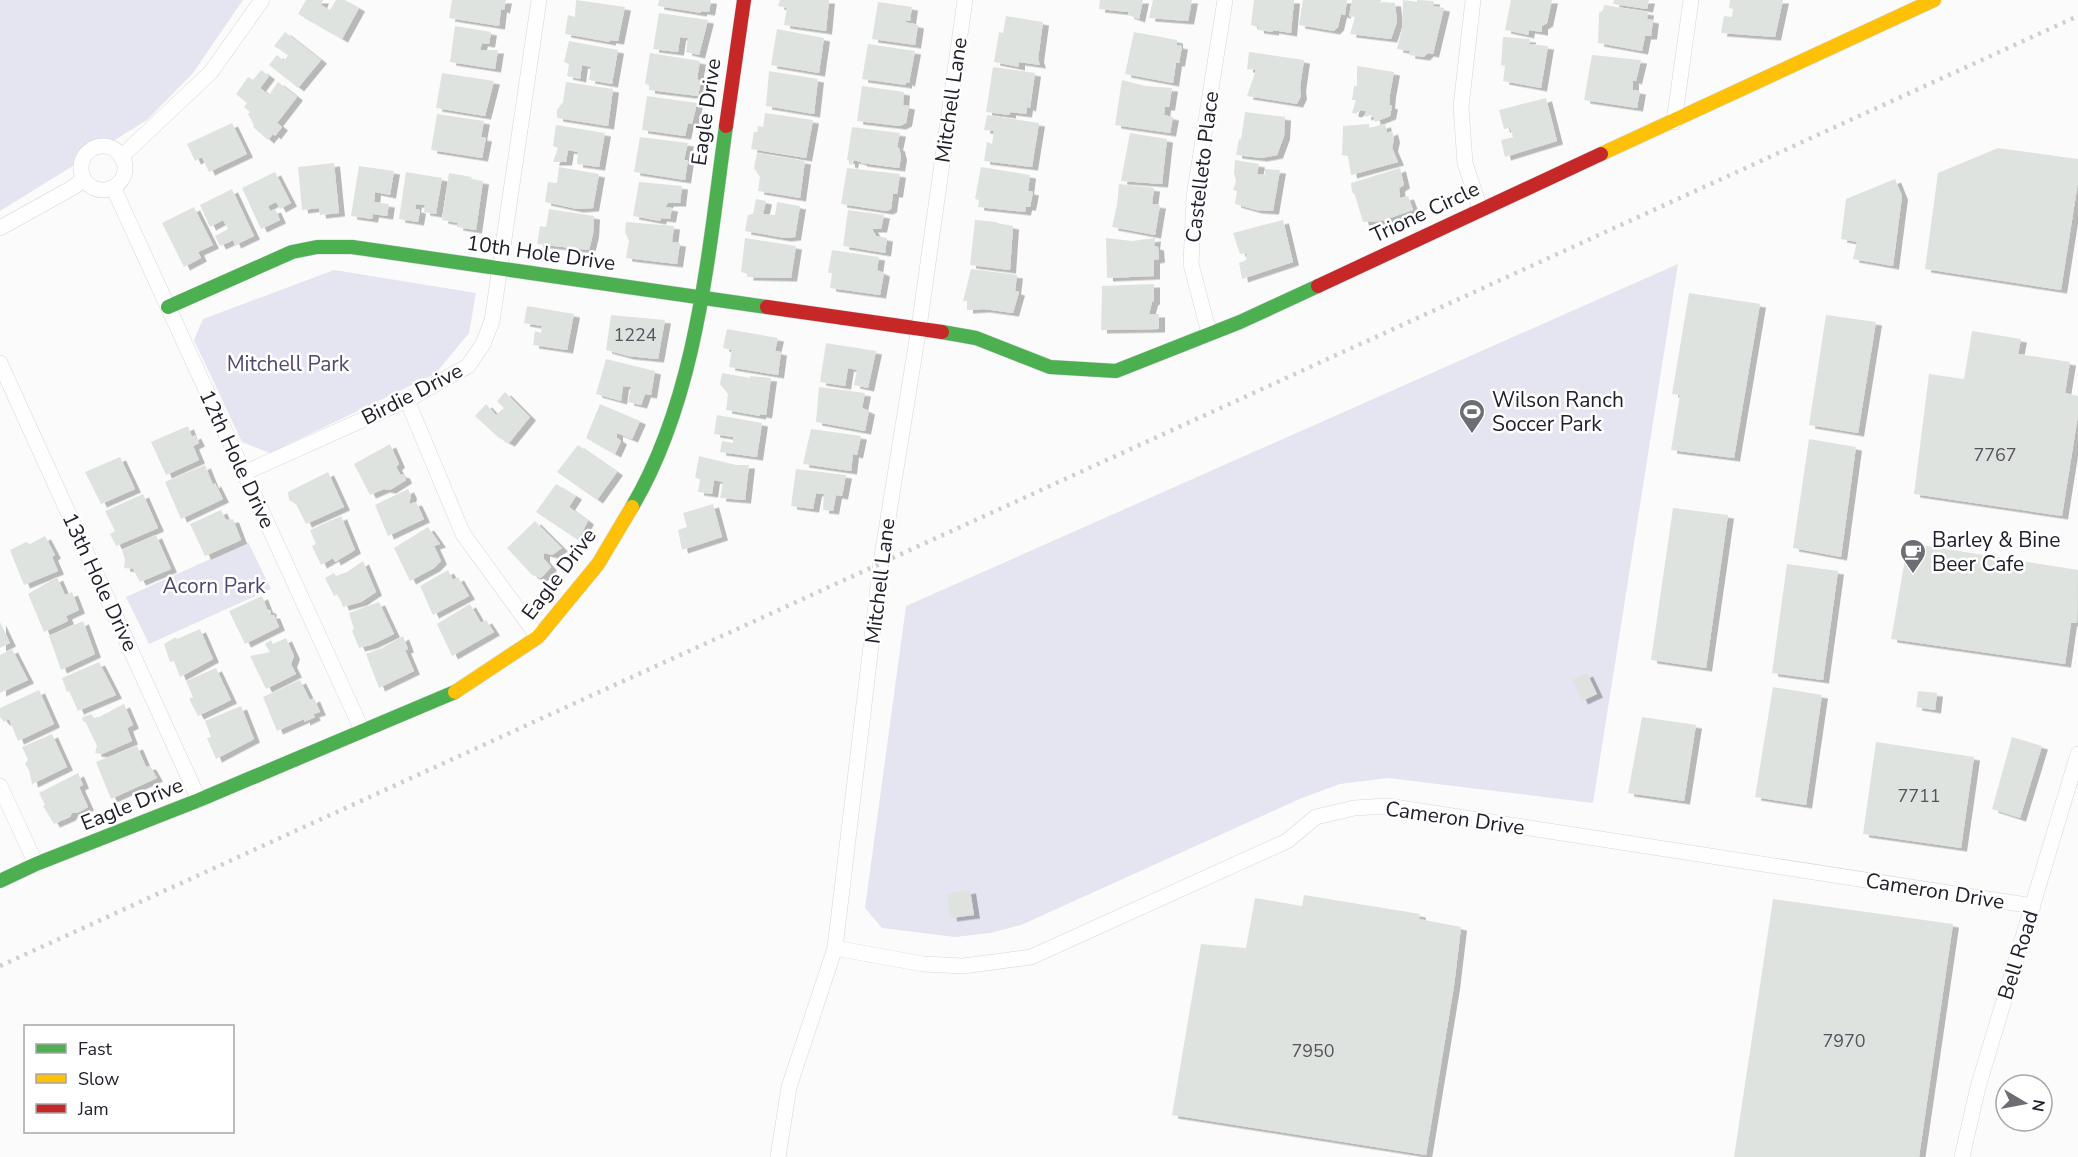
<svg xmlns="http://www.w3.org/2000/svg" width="2078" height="1157" font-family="'Nunito Sans',sans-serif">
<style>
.green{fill:#e5e4f1}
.building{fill:#dfe3df;filter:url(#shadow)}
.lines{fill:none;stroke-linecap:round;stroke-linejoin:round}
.street-casing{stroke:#d6d6dd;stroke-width:16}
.fast-casing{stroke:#d6d6dd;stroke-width:15}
.slow-casing{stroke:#d6d6dd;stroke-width:15}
.jam-casing{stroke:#d6d6dd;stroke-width:15}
.street{stroke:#fefefe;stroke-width:15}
.fast{stroke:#4caf50;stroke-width:14}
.slow{stroke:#ffc107;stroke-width:14}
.jam{stroke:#c62828;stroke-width:14}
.rail{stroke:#cfcfd0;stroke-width:4.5;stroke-dasharray:3 6;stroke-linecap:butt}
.labels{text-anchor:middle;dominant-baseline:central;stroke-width:5;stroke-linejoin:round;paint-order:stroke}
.number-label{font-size:18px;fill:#54545c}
.street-label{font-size:21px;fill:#21202c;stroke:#fff}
.park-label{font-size:21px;fill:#4e4873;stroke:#fff}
.poi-label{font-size:21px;fill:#21202c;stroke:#fff;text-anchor:start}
</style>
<defs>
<filter id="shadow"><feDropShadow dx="6" dy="3.5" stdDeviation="0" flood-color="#0004"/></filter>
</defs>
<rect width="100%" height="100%" fill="#fbfbfb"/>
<!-- green -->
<path class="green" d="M0 0H243L193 73 147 120 0 211Z
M1678 264 1593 803 1388 778 1340 784 1302 798 1021 925 990 933 955 937 882 928 865 908 906 606Z
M334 270 476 293 469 333 435 374 270 453 242 442 194 340 203 319Z
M248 542 271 589 149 644 126 597Z"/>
<!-- building -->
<path class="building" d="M306 0H323L321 5 330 10 336 0H345L359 8 342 39 298 14Z
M452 0H506L504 10 501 9 499 26 449 18Z
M576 0 625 7 618 41 610 40V42L565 34 568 15 575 17Z
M659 0H710L711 1 709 12 701 11V13L658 6Z
M780 0H829L826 31 784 25 787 8 778 6Z
M1100 0H1143L1139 19 1128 15V12L1099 9Z
M1153 0H1192L1188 21 1149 18Z
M1254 0H1294L1291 33 1273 30V32L1258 30V27L1251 25Z
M1303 0H1347L1345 15 1341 14 1338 27 1334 31 1299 25Z
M1352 0H1381L1380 5 1382 2 1395 3 1397 22 1391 39 1350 34 1355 17 1349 16Z
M1403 0 1417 2V0L1434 1 1433 6 1444 8 1433 54 1428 53 1424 57 1409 55 1410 51 1397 49 1402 28Z
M1511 0H1552L1547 23 1542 26V32L1529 30 1528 35 1505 30Z
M1614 0H1649L1647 9 1613 4Z
M1730 0H1783L1775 37 1721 33 1724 16 1732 17 1733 9 1729 8Z
M878 2 912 7 910 21 906 20 905 22 918 25 915 45 872 39Z
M1604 5 1648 12 1647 19 1653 20 1651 36H1645L1642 51 1598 43 1599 13 1603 10Z
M659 13 708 20 699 55 686 52 688 38 680 37 678 52 653 49Z
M1006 16 1043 22 1038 59 1040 65 1019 62V67L994 62 999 32 1003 33Z
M455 26 491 32 489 44 482 43 480 50H498L495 69 450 62Z
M777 29 824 38 819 73 771 65Z
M285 32 321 60 298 88 269 65 277 55 284 61 288 55 274 46Z
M1134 32 1177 40V45L1182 46 1179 63H1176L1173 83 1125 74Z
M1503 37 1530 39 1529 44 1548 46 1541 88 1503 81 1505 66 1501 65Z
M569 41 618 50 612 84 589 80 591 67 582 65 580 79 567 76 569 64 564 62Z
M868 44 915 51 909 83 906 82V85L862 79Z
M1249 52 1304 60 1300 88 1301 96 1297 104 1247 96 1256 70 1247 69Z
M650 53 700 61 697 79 701 81 698 96 649 90V85L645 84Z
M1592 55 1641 60 1636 81 1633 80V90L1640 91 1637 108 1584 100Z
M1357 66 1394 72 1390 94 1389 105 1392 106 1390 116 1375 122 1374 120 1375 119 1371 115 1365 117 1366 111 1360 110 1356 114 1352 113 1356 100H1352L1354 86H1357Z
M993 67 1035 73 1030 108 1027 107 1026 114 1010 112V115L986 112Z
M261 70 269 76 260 88 269 95 278 82 297 97 277 123 282 127 275 136 273 134 268 140 253 127 254 125 248 114 250 112 244 107 247 103 236 94 248 77 253 80Z
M769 71 818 79 814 114 766 106Z
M442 73 494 81 485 116 436 108Z
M1122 80 1145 86 1172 88 1169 107H1165L1164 115 1173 117 1170 133 1115 125Z
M566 82 613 89 608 126 557 118V110L563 102Z
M862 86 904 92 903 105 909 106 906 123 900 126 857 121Z
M647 96 697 103 692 124 688 123 685 136 642 130Z
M1546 98 1557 141 1505 157 1501 140 1513 137 1510 128 1504 129 1499 110Z
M1245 112 1285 117 1284 136 1277 155 1261 158 1236 155 1239 139H1241Z
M765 113 813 120 806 158 751 149 754 132H757L758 126 763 127Z
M437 114 484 121 481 137 486 138 482 158 431 150Z
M987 115 1039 123 1032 167 984 161 987 142 992 144 994 131 984 130Z
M232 123 247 154 209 172 202 157 195 161 187 144Z
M1369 124V128L1385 124 1387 133 1392 131 1394 139 1392 148 1398 162 1351 175 1348 156 1342 155 1343 126Z
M556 125 605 133 599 167 577 164 578 152 568 150 566 162H553L558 148 553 146Z
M852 127 900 133 897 147 899 148 901 157 899 168 861 163V162L853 160 852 165 849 164V161L847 160Z
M1130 133 1167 139 1162 184 1121 181Z
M640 137 688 143 684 160H688L685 180 634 172Z
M1998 148 2078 159V182L2061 290 1925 269 1938 173Z
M757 153 805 161 800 198 758 191 760 177 754 168Z
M1235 160 1259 164 1257 174 1265 175V169L1280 170 1273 211 1256 210 1235 204 1237 191 1233 190 1236 181 1234 173Z
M334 163 339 213 320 215 319 208 302 210 298 167Z
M359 166 394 171 390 195 375 192 374 202 389 204 387 216 373 214 372 219 351 216Z
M559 167 599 174 593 208 577 209 545 202 548 182 557 183Z
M981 167 1030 175 1028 191 1033 192 1030 207H1026L1025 212 978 207 979 200 975 199Z
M847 168 900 174 897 194H893L891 209 887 211 841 204Z
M1400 168 1404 185 1399 188 1400 198 1408 196 1413 210 1381 221 1363 222 1355 195 1352 192 1351 183Z
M275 172 291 203 280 209 276 202 268 206 270 211 275 209 280 220 261 229 242 188Z
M406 172 442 178 436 214 424 212 425 205 416 204 415 209 420 210 418 222 399 219Z
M449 173 472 177 471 179 483 181 476 230 457 227 458 223 442 220Z
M1895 179 1902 196 1893 266 1853 259 1857 242 1841 239 1846 199Z
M639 182 682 186 680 203H668L665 207 672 208 670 219 661 218 660 221 633 216Z
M1119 184 1154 188 1152 204 1160 205 1155 235 1112 227 1117 205Z
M232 189 254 236 235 245 233 240 220 246 215 236 228 229 223 220 210 227 200 205Z
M756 199 766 201 763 214 775 215 777 202 800 206 795 237 785 238 745 231 748 215 753 214Z
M194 207 213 245 198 252 201 258 184 267 162 223Z
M549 209 594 216 593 234 589 250 537 244 540 226 546 227Z
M848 210 884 215 881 229H872L876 236 887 238 885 253 843 246Z
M975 220 996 222 997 223 1013 226 1010 270 970 265Z
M1283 220 1293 262 1242 279 1239 263 1246 260 1247 253 1240 254 1233 233Z
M626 222 674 226 672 242 680 243 677 264 626 258 629 241 625 232Z
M745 238 796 246 791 278 747 277 748 274 741 272Z
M1106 238 1132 241 1155 238 1154 246 1158 247 1159 259 1154 260V276L1107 278Z
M832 250 879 257 877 270 884 273 880 295 830 288 832 273H828Z
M971 269 1017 275 1015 291 1019 292 1013 313 984 309 967 310V301H963Z
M1154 284V301L1152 302 1149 314H1159V329L1101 330 1102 286Z
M1689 293 1760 304 1734 458 1671 450 1680 395 1672 394Z
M527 306 574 314 567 350 533 345 535 331 541 333 542 326 524 323Z
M611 315 665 320 658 359 628 356 606 350Z
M1826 315 1876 322 1858 433 1809 425Z
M727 329 778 338 775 351 781 352 778 375 729 367 732 350 723 348Z
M1972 331 2021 339 2018 354 2070 362 2065 393 2078 396V415L2062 516 1914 494 1929 374 1964 379Z
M826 343 876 351 868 388 854 385 857 370 848 368 845 386 820 382Z
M606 359 655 371 651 395 645 394 641 405 628 402 631 387 623 386 621 401 596 394Z
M722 373 750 378V376L771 378 766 415 760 414V416L726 410 728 394 720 384Z
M819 387 865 393 862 408 869 411 865 431 816 422Z
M505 392 530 417 509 443 499 438 475 416 486 404 496 415 504 408 497 401Z
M600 404 640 421 632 439 617 433V438L621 441 615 454 586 438Z
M717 415 762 423 757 457 720 452 722 441 733 443V437L714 434Z
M188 426 192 437 195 435 199 443 193 446 199 460 166 475 151 442Z
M811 429 861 436 857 455 853 454 851 471 803 464Z
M1809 439 1856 447 1841 557 1793 548Z
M390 444 399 464 396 467 400 474 404 475 406 480 390 490 384 489 370 495 354 464Z
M578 445 617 472 597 500 557 472Z
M699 456 736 465H749L745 500 720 498 723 482 714 480 712 494 698 492 700 479 695 478Z
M120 457 135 489 101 504 85 472Z
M205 465 213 485 215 483 223 499 181 519 165 482Z
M796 469 846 475 842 496 836 495 833 511 823 510 824 494 816 493 813 509 791 506Z
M328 472 344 507 306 524 296 504 289 500 288 492Z
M556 484 576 496 569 507 588 521 578 540 536 512Z
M408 489 411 495 409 504 416 502 424 519 388 536 375 505Z
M143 494 158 528 116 546 110 534 115 531 105 511Z
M713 504 722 537 682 550 678 530 687 527 683 513Z
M1673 508 1728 515 1706 668 1651 660Z
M221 510 226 520 233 519 241 540 205 556 190 524Z
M341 516 355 550 335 562 333 558 321 565 312 546 316 544 310 530Z
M535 521 562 548 552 555 544 553V559L551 567 541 578 532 575 507 548Z
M428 527 440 544 434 546 441 561 434 568 410 581 394 548Z
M156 535 171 569 140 582 133 569 124 568 125 560 122 550Z
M45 536 55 555 52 557 58 571 24 585 10 550 26 542 30 544Z
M1908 543 2078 570 2077 623H2071L2065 664 1891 639Z
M363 561 376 592 361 602 343 607 338 594 334 596 325 578 334 573 336 576 347 572Z
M1787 564 1838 571 1823 680 1772 673Z
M448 570 453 580 458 577 469 596 433 615 420 586Z
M57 577 65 595 72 592 79 610 66 616 68 621 44 632 28 594Z
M262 596 267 609 271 611 270 615H274L279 627 245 644 229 611Z
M379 602 394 634 371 645 359 648 352 631 354 629 349 613Z
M470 604 481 623 486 620 494 632 452 656 437 624Z
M83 621 95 654 61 670 49 636Z
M0 622 10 643 0 648Z
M200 629 213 659 180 677 174 661 170 662 164 644 176 637 177 639Z
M403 636 408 649 405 650 414 671 379 688 366 654 382 648Z
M286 638 294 656 291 664 296 674 266 689 250 656 270 652 265 644 271 640 273 644Z
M12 649 28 680 0 693V655Z
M99 662 116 695 78 711 69 691 67 692 62 678Z
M216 668 231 700 198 716 189 699 193 697 186 681Z
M1587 673 1597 694 1582 701 1572 680Z
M300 680 310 700 314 698 320 712 313 714 315 717 304 722V719L277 731 263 697Z
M1773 687 1822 695 1806 805 1755 797Z
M39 690 54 724 18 741 9 719 4 722 0 717V708Z
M1918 691 1937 693 1935 710 1916 707Z
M124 704 133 725 127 728 132 741 102 754 95 753 97 746 86 723 82 720 83 717 91 714 95 719Z
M241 706 254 739 216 759 207 738 211 737 205 721Z
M1642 717 1696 725 1684 801 1628 793Z
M52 734 67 767 32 784 29 770 25 764 28 760 22 747Z
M2012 737 2042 746 2020 818 1992 809Z
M1876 742 1974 757 1961 848 1863 834Z
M137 746 146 767 150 766 157 778 111 799 96 762Z
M78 773 83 785 79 787 88 807 77 813H72L70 817 54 824 43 806 45 805 39 793Z
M970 890 974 915 951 918 947 894Z
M1304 895 1420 914 1419 919 1461 927 1454 986 1426 1155 1172 1115 1201 944 1246 948 1255 898 1302 906Z
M1773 899 1953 924 1919 1157H1734Z"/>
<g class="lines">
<defs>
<path id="street" d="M1473 0 1461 107 1465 163 1480 209
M1674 122 1691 0
M81 168a22 22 0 1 1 44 0a22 22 0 1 1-44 0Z
M121 157 211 72 262 0
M113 187 362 730
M0 228 72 188 84 179
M1209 333 1191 264 1194 197 1225 0
M0 363 199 800
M407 400 463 534 538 637
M244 473 407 400 468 366 483 344 492 321 539 0
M0 786 36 864
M835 948 923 964 963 966 1031 957 1287 841 1316 817 1354 808 1388 806 2033 906
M778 1157 789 1087 835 948 881 562 919 327 965 0
M1962 1157 1978 1087 2078 754"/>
<path id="fast" d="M168 307 292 252 317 247H352L767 307
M942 332 976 338 1050 367 1116 371 1240 322 1318 286
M632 507C698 395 708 253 726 126
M0 881 36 864 199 800 455 692"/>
<path id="slow" d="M1601 154 1934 0
M455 692 538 637 598 564 632 507"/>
<path id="jam" d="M726 126 744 0
M1318 286 1601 154
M767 307 942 332"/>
</defs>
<!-- street casing -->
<use href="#street" class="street-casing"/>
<!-- fast casing -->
<use href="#fast" class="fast-casing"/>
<!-- slow casing -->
<use href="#slow" class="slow-casing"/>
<!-- jam casing -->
<use href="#jam" class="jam-casing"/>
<!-- street -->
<use href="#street" class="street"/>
<!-- fast -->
<use href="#fast" class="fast"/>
<!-- slow -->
<use href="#slow" class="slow"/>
<!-- jam -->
<use href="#jam" class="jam"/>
<!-- rail -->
<path class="rail" d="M0 966 2078 16"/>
</g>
<!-- icons -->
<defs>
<symbol id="stadium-pin" viewBox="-11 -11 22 30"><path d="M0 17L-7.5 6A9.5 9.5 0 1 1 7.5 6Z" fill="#6d6d74" stroke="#fff"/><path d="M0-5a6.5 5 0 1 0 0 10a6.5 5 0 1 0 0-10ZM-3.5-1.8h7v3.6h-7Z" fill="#fff"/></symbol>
<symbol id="cafe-pin" viewBox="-11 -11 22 30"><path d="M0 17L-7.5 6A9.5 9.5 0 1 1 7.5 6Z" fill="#6d6d74" stroke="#fff"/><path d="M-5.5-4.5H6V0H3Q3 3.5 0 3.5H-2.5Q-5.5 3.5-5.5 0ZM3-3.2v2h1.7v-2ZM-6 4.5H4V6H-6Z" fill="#fff"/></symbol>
</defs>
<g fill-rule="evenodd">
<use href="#stadium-pin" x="1457" y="397" width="30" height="40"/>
<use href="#cafe-pin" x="1898" y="537" width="30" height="40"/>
</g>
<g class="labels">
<!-- number labels -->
<g class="number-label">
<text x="635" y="335">1224</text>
<text x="1995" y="455">7767</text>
<text x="1919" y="796">7711</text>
<text x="1844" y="1041">7970</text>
<text x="1313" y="1051">7950</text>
</g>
<!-- street labels -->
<g class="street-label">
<text transform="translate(951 100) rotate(-82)">Mitchell Lane</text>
<text transform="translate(706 112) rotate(-82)">Eagle Drive</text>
<text transform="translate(1202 167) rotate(-83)">Castelleto Place</text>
<text transform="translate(1425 212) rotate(-25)">Trione Circle</text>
<text transform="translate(541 253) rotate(8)">10th Hole Drive</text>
<text transform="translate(412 394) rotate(-27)">Birdie Drive</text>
<text transform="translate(237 459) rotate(65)">12th Hole Drive</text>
<text transform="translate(559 574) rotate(-53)">Eagle Drive</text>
<text transform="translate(880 581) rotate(-83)">Mitchell Lane</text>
<text transform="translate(100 582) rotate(65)">13th Hole Drive</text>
<text transform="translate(132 804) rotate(-22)">Eagle Drive</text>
<text transform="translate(1455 818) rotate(8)">Cameron Drive</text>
<text transform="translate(1935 891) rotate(9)">Cameron Drive</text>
<text transform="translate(2018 955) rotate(-73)">Bell Road</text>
</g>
<!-- park labels -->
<g class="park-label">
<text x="288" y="364">Mitchell Park</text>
<text x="214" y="586">Acorn Park</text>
</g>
<!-- poi labels -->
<g class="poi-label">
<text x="1492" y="400">Wilson Ranch<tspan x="1492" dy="24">Soccer Park</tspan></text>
<text x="1932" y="540">Barley &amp; Bine<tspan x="1932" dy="24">Beer Cafe</tspan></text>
</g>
</g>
<!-- legend -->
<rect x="24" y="1025" width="210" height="108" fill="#ffffff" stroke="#a6a6ab" stroke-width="1.5"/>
<rect x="36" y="1044" width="30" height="9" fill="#4caf50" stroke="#a6a6ab" stroke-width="1.5"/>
<text x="78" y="1055" font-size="18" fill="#21202c">Fast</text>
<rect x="36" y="1074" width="30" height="9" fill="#ffc107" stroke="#a6a6ab" stroke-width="1.5"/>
<text x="78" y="1085" font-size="18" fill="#21202c">Slow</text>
<rect x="36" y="1104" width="30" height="9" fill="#c62828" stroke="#a6a6ab" stroke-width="1.5"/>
<text x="78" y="1115" font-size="18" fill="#21202c">Jam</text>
<!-- north arrow -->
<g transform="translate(2024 1103) rotate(100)"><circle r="28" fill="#ffffff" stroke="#a6a6ab" stroke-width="1.5"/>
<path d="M0-4.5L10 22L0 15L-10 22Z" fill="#6d6d74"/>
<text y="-9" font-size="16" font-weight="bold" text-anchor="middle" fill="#21202c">N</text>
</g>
</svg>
